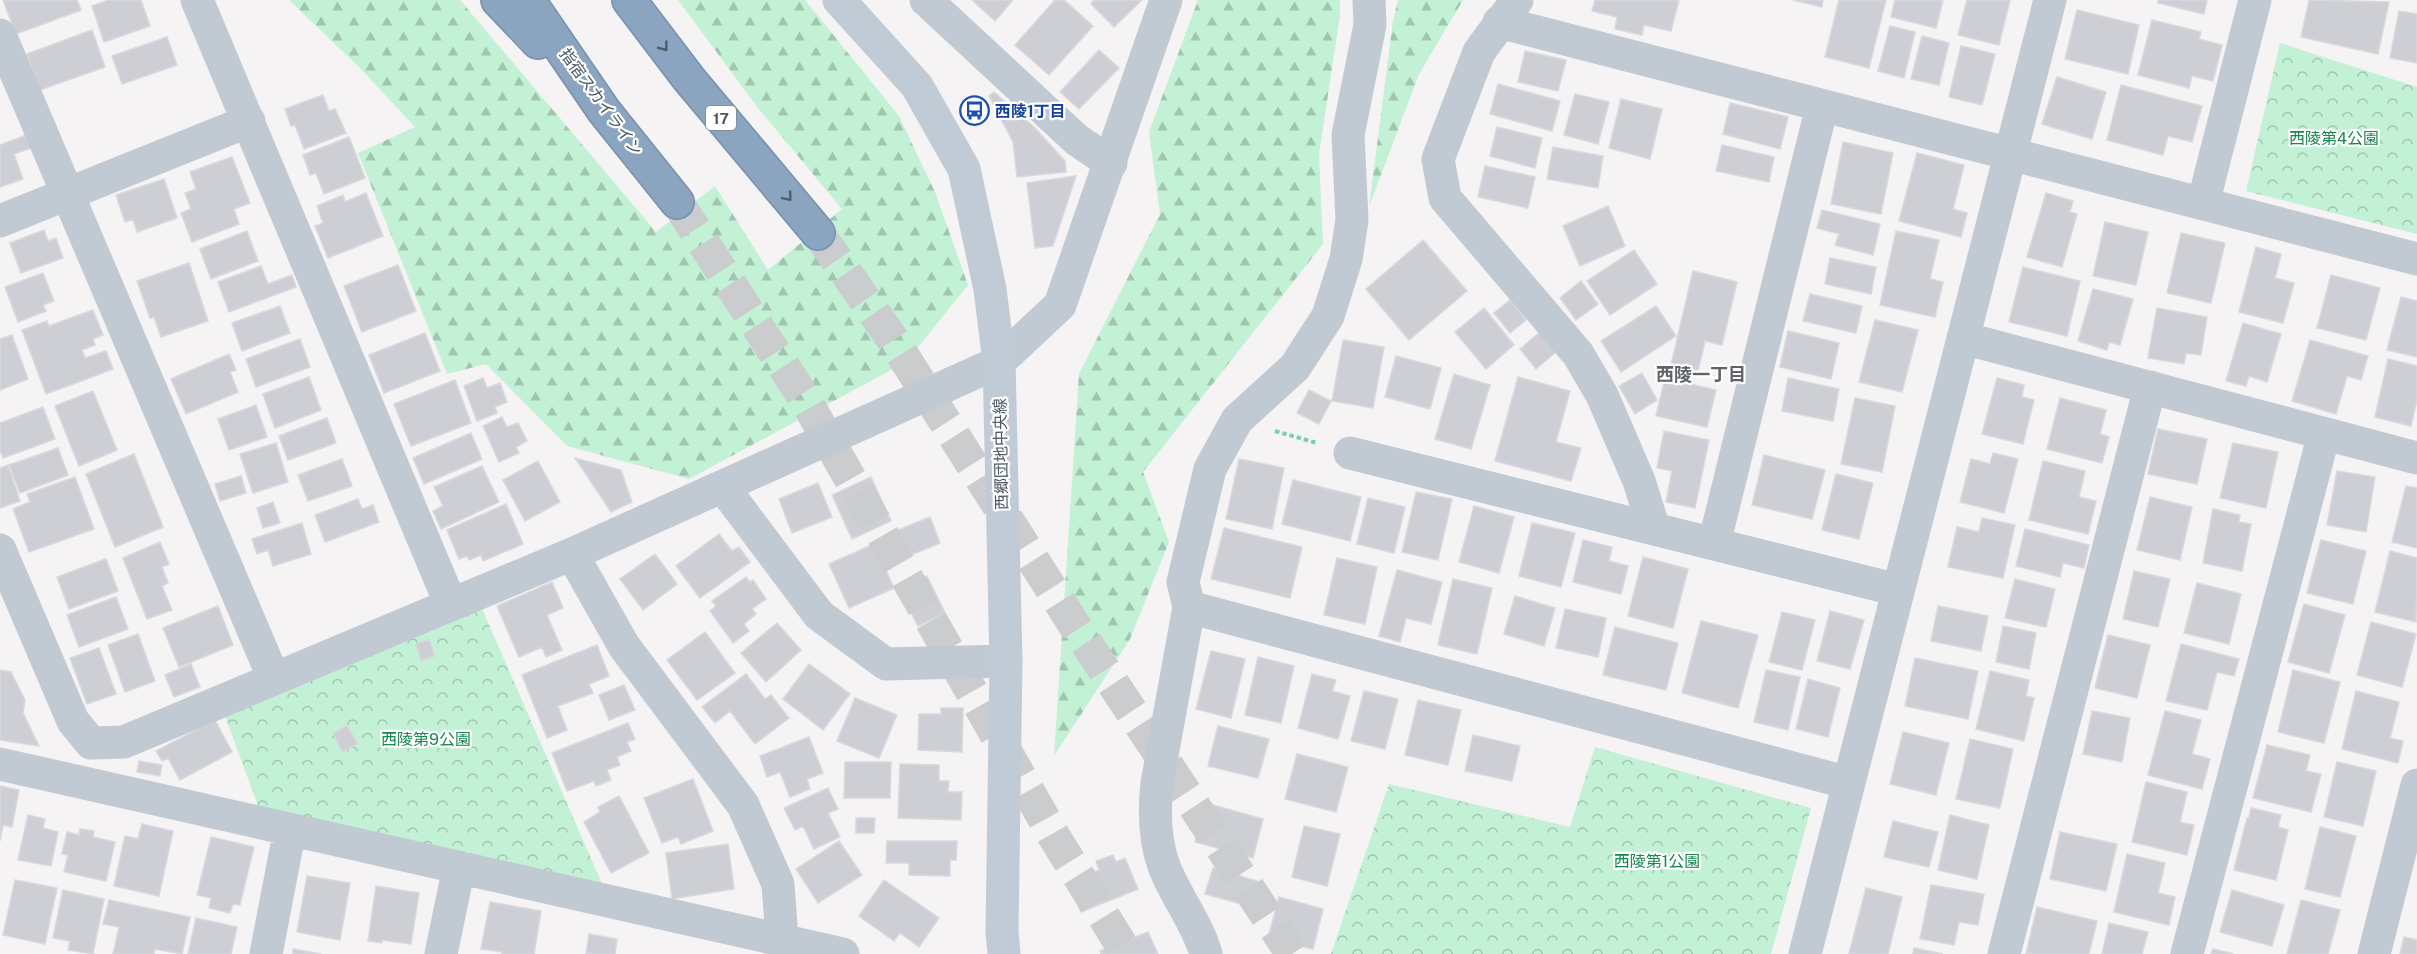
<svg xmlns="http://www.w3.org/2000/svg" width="2417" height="954" font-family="'Public Sans','Noto Sans JP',sans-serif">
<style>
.forest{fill:url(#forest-firs)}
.park{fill:url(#park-crowns)}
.building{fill:#cdcfd5;stroke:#d7d9de;stroke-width:1.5}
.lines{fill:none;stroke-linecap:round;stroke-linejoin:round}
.highway-tunnel{stroke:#caccce;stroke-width:33;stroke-dasharray:33 16;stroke-linecap:butt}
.highway-casing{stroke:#7690ad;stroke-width:36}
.path{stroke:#7ad0a6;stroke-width:4;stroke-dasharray:4.5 3;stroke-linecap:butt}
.street{stroke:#c1cad2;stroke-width:33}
.secondary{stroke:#c1cbd6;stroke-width:33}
.highway{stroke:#8ba5c1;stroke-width:33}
.oneway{stroke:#505e6b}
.labels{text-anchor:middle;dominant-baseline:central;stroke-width:4.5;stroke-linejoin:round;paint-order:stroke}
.shield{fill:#fff;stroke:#808990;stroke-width:1.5}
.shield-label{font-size:15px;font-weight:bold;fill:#4a5661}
.street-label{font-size:16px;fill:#4a5661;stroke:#fff}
.transit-label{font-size:16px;font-weight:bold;fill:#164399;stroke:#fff;text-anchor:start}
.park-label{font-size:16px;fill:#17864f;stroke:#fff}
.neighbourhood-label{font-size:18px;font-weight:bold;fill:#5f6368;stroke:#fff}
</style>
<defs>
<pattern id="forest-firs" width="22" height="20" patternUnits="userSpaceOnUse" patternTransform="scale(1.5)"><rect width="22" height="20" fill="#c3f1d5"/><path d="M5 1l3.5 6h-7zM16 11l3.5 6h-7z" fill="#a0c6b0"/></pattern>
<pattern id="park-crowns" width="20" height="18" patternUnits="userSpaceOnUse" patternTransform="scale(1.5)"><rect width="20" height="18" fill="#c3f1d5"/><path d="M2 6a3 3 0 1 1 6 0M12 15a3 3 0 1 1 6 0" fill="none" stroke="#a0c6b0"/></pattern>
</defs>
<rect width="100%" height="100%" fill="#f5f3f3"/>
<!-- forest -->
<path class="forest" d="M289 0H460L656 232 715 186 768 270 842 209 758 108 678 0H805L899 116 935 192 968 285 906 362 689 479 567 446 486 364 447 374 358 153 415 127 359 67Z
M1198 0H1340V16L1319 154 1323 244 1143 472 1169 542 1130 639 1054 756 1079 374 1160 214 1149 132Z
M1398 0H1463L1419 74 1369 207 1393 21Z"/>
<!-- park -->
<path class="park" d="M2280 43 2417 87V234L2246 191Z
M480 604 603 886 258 806 224 713Z
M1595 747 1811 808 1771 954H1331L1389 784 1570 827Z"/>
<!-- building -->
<path class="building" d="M3 0H77L81 10 16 34Z
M109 0H141L150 26 104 42 92 6Z
M972 0H1013L995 21Z
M1055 0H1064L1093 26 1049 75 1015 45Z
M1094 0H1142L1114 27 1091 4Z
M1595 0H1679L1671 31 1644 25 1642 35 1615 29 1617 17 1592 11Z
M1793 0H1823L1822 7Z
M1839 0H1886L1869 68 1825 57Z
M1895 0H1943L1936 28 1891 17Z
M1967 0H2010L1999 45 1958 35Z
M2158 0H2207L2204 14 2158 3Z
M2309 0 2389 2 2378 54 2301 37Z
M2077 10 2139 25 2128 74 2065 59Z
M2399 11 2417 14V63L2390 58Z
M2152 20 2201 32 2199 39 2222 45 2213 81 2192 76 2189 88 2138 75Z
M1890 26 1915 32 1904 78 1878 71Z
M92 30 105 67 40 90 27 54Z
M1922 36 1949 43 1939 85 1911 79Z
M167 37 177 65 122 84 112 56Z
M1961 46 1995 54 1982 105 1949 97Z
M1099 50 1119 68 1079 109 1060 92Z
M1525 51 1566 60 1558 91 1518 82Z
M2057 77 2106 92 2092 139 2042 124Z
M1498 84 1560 101 1552 131 1490 114Z
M2121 85 2202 106 2192 142 2168 136 2163 155 2107 140Z
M994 92 1035 128 1065 161 1066 172 1017 177 1013 142 989 96Z
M1575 94 1609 102 1598 144 1564 135Z
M323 95 329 111 335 109 346 133 304 149 295 125 291 126 285 109Z
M1621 99 1662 109 1650 159 1609 148Z
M1730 103 1788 117 1780 149 1723 134Z
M1497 127 1542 138 1535 168 1490 156Z
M26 135 31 148 14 154 23 179 0 187V145Z
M349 137 365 178 324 194 316 173 310 175 303 155Z
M1843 142 1893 153 1881 214 1831 204Z
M1722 145 1774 157 1769 182 1716 171Z
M1553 147 1603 156 1598 188 1547 179Z
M1917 153 1964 165 1953 209 1967 213 1961 237 1899 221Z
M232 157 250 203 234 209 239 224 192 242 181 213 191 209 185 193 196 189 190 172Z
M1485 166 1535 177 1528 208 1478 197Z
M1076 176 1053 246 1035 248 1027 183Z
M164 179 177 218 137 232 133 219 125 222 116 195Z
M366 193 383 236 328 258 315 226 323 223 317 206 343 195 345 202Z
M2046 193 2073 201 2070 212 2077 214 2062 267 2027 257Z
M1608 206 1625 246 1580 266 1563 226Z
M1822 210 1880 224 1873 255 1835 245 1839 234 1817 228Z
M2105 222 2148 232 2136 285 2093 276Z
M44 230 48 241 56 238 63 258 21 273 10 243Z
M247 231 258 261 211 279 200 249Z
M1896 231 1939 240 1930 279 1943 282 1935 317 1880 305Z
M2181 233 2225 243 2211 303 2167 293Z
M1423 240 1467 291 1409 340 1366 289Z
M2256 247 2281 254 2275 278 2294 283 2283 323 2239 312Z
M1634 250 1657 284 1610 315 1587 281Z
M1830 258 1876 267 1871 294 1825 284Z
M189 263 208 321 161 337 154 317 150 318 137 281Z
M398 265 416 311 362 332 344 286Z
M261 266 268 284 292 275 296 287 229 312 218 282Z
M2023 267 2080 281 2067 336 2009 322Z
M1693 271 1737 282 1722 345 1705 341 1698 371 1671 365Z
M43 273 54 301 43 305 46 311 18 322 5 287Z
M2331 275 2380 288 2366 340 2317 328Z
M1581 281 1598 304 1576 320 1560 298Z
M2093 289 2133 299 2120 345 2109 342 2107 350 2078 341Z
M1810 294 1862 306 1856 333 1803 321Z
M2401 297 2417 301V357L2387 350Z
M1510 300 1526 320 1510 333 1494 313Z
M280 306 290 333 242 351 232 323Z
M1656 306 1676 336 1621 372 1601 341Z
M1484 308 1514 345 1486 369 1455 332Z
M2157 308 2207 317 2201 355 2186 353 2184 364 2148 358Z
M93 310 103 335 93 339 95 345 82 350 85 358 106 351 113 369 46 394 22 330 47 321 49 326Z
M1875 320 1918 330 1902 392 1859 382Z
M2243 323 2281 334 2267 382 2249 376 2246 386 2226 381Z
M1788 331 1839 343 1831 379 1780 367Z
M1540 332 1556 352 1536 369 1520 349Z
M425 333 440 371 384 393 369 355Z
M12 335 28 379 0 390V339Z
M300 339 310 367 256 387 246 359Z
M1343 340 1384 347 1373 408 1332 401Z
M2310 340 2368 356 2361 380 2347 376 2336 414 2292 401Z
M229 354 236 370 230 372 238 392 186 414 171 379Z
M1396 356 1441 368 1430 409 1385 397Z
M2388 359 2417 366V400L2411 426 2375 417Z
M1642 373 1657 400 1635 414 1619 386Z
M1454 374 1490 385 1471 449 1435 439Z
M309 377 321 410 275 428 263 394Z
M1518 377 1570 391 1556 442 1581 448 1571 481 1495 461Z
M483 378 487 388 500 383 507 402 495 407 497 413 477 421 464 386Z
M1665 378 1716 390 1707 427 1656 416Z
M1788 378 1839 389 1833 421 1782 411Z
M1997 378 2024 385 2022 397 2034 400 2023 444 1982 434Z
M455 380 471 423 411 446 394 404Z
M1309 390 1331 401 1319 424 1297 413Z
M93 391 117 450 79 466 55 406Z
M1855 398 1895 406 1882 472 1841 464Z
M2060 398 2106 410 2100 434 2109 437 2102 463 2047 449Z
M256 405 267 437 229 450 218 419Z
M43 407 55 439 3 458 0 450V423Z
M502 417 507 427 518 423 527 441 516 447 519 453 499 462 483 426Z
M327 418 336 443 288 460 279 436Z
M2158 429 2207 439 2197 484 2148 474Z
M1664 431 1709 440 1695 508 1666 502 1672 471 1657 468Z
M471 433 482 459 424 484 413 458Z
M276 443 288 482 253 493 240 454Z
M2233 443 2278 452 2266 508 2220 498Z
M58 448 68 475 20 493 9 465Z
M1993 453 2018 459 2004 513 1960 502 1971 459 1990 464Z
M134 454 163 527 115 547 86 474Z
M1764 455 1825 470 1812 519 1752 505Z
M575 458 621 470 632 502 611 512Z
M342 459 352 486 308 501 298 475Z
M1239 459 1284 468 1272 529 1226 519Z
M538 461 560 502 525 521 503 480Z
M2043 461 2085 471 2079 497 2096 501 2088 534 2029 520Z
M8 465 20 501 0 508V468Z
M482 466 499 502 441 529 433 511 443 506 434 487Z
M2337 471 2375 477 2366 532 2327 525Z
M1836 474 1873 483 1859 539 1822 530Z
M241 476 246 493 220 501 215 484Z
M75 477 94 529 29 552 13 509 30 502 27 494Z
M871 477 891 521 852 539 832 495Z
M1293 480 1361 497 1350 541 1282 524Z
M818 483 832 517 792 533 779 499Z
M2406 486 2417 488V548L2392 542Z
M1416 492 1452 499 1438 560 1402 552Z
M2150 497 2192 507 2180 560 2137 550Z
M1368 498 1405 507 1394 553 1357 544Z
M358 499 362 509 373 505 379 522 325 542 315 515Z
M273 502 280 523 263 528 257 508Z
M506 504 523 544 483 561 481 555 469 560 467 556 459 559 447 530Z
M1474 506 1514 517 1499 573 1459 562Z
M2213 509 2240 515 2239 522 2251 524 2242 571 2203 563Z
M930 517 940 543 897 561 886 535Z
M1982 518 2015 525 2003 578 1948 567 1957 527 1979 532Z
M302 523 311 554 273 566 268 550 257 554 252 539Z
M1532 523 1575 533 1561 587 1519 576Z
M1224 528 1302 547 1290 598 1211 579Z
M2025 529 2089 545 2084 568 2063 563 2060 577 2016 566Z
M719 534 732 551 739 547 750 562 700 598 676 566Z
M1583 540 1612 547 1609 561 1628 566 1621 594 1573 582Z
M2321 540 2366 551 2353 604 2307 593Z
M160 542 169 564 162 567 168 583 162 586 172 610 147 619 123 558Z
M874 544 894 588 849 608 829 564Z
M2390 551 2417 558 2416 622 2375 612Z
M655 554 677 584 643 610 620 579Z
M1643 557 1688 569 1673 628 1628 616Z
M1337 558 1377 567 1365 624 1324 615Z
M106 559 118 591 69 609 57 577Z
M1397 570 1442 582 1431 624 1406 618 1400 642 1379 636Z
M2134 571 2170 579 2158 627 2123 619Z
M927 576 945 613 918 626 899 589Z
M746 577 750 582 753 580 766 599 752 609 756 614 744 624 749 631 733 643 710 611 716 606 712 601Z
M1453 579 1492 588 1477 654 1438 645Z
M2015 579 2055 589 2046 627 2005 618Z
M552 582 563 608 547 615 562 650 546 657 542 647 519 657 497 606Z
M2197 583 2241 594 2229 644 2184 633Z
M1515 596 1555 608 1544 646 1504 634Z
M116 597 128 629 79 647 67 615Z
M2304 604 2345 615 2329 673 2288 662Z
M218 606 233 645 179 667 163 628Z
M1938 606 1988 616 1981 651 1931 641Z
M1565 609 1606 618 1598 657 1556 648Z
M1830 611 1864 620 1850 669 1817 661Z
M1782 612 1815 620 1802 670 1769 662Z
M1701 621 1758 635 1738 708 1682 693Z
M2371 622 2416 634 2402 687 2357 675Z
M777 623 801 650 766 682 741 653Z
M2003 626 2036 633 2029 669 1996 662Z
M1615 627 1678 643 1666 690 1603 675Z
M705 632 735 673 697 700 667 660Z
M138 634 155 681 125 692 108 645Z
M2108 635 2150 645 2137 698 2095 688Z
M429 639 435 656 421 661 416 644Z
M2181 644 2239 659 2234 676 2217 672 2207 710 2166 701Z
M597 645 609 676 589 684 593 693 558 706 567 730 547 738 522 675Z
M99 648 116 694 87 704 70 658Z
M1211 651 1245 659 1231 718 1196 709Z
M1258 657 1294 666 1281 723 1245 715Z
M1915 658 1978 671 1968 719 1905 706Z
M191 664 200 687 174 697 165 675Z
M809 664 850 694 823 730 783 699Z
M0 670 11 672 25 700 23 713 39 746 0 740Z
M1766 670 1800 677 1788 730 1754 722Z
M2293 670 2340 682 2324 743 2278 732Z
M1990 671 2029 680 2026 696 2034 698 2024 741 1976 729Z
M746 674 765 699 771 695 789 718 755 744 730 711 715 723 702 707Z
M1312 674 1336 680 1332 691 1350 696 1338 739 1298 728Z
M1808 679 1840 688 1828 737 1796 729Z
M624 685 635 710 609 720 599 695Z
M1364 691 1398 699 1385 749 1351 741Z
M2356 691 2399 702 2390 738 2403 741 2398 763 2342 749Z
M855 698 897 715 879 758 837 741Z
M1418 700 1461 710 1448 765 1405 755Z
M941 708H963L962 752 918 750 919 714H941Z
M2092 711 2130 718 2122 762 2083 754Z
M2165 711 2201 720 2192 754 2210 759 2202 789 2148 775Z
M215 720 232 752 180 780 168 758 162 761 156 751Z
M628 723 635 739 627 742 631 751 617 757 620 765 607 770 611 780 596 786 594 781 567 791 552 753Z
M347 725 358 744 342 752 333 733Z
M1218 726 1269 739 1258 778 1208 766Z
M1903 732 1949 743 1936 795 1890 784Z
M1473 735 1520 746 1512 781 1465 771Z
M809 737 823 773 807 779 810 789 790 797 780 772 767 777 760 756Z
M1970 739 2013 749 2000 808 1956 799Z
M2267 745 2310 755 2306 771 2321 774 2311 812 2253 798Z
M1297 754 1348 767 1336 812 1285 799Z
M139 761 162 765 160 776 137 772Z
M845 762H891L890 798H844Z
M2337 762 2376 771 2363 826 2324 817Z
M900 764 939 765V781H949L948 792H962L961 820 898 818Z
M693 779 713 831 681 844 678 837 662 843 644 798Z
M2146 782 2187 792 2180 822 2194 825 2187 855 2132 842Z
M0 786 19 790 12 827 3 825 0 841Z
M828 788 838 809 828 813 840 837 814 849 803 826 795 830 784 808Z
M619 796 649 853 611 873 584 822 600 812 598 807Z
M1206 803 1263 819 1253 858 1195 842Z
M2251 808 2281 815 2278 827 2288 830 2276 880 2234 870 2247 818H2249Z
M28 815 45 819 43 828 58 832 51 866 18 860Z
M1950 815 1989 825 1977 879 1938 870Z
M856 818H875L874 833H856Z
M1893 821 1938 832 1929 867 1884 857Z
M142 824 173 831 159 896 114 886 125 836 138 839Z
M1304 826 1340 834 1327 886 1292 877Z
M2320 827 2356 836 2340 897 2305 889Z
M80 829 94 831 93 837 115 842 106 881 64 872 68 855 62 854 67 832 79 835Z
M2060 832 2117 844 2106 891 2050 879Z
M211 837 254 847 240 905 233 904 230 913 209 908 211 898 197 895Z
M839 841 862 875 818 903 796 869Z
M887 841H957L956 860H950V876L909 875V863H886Z
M728 844 734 889 672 899 666 853Z
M2127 854 2165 863 2158 893 2175 897 2169 925 2114 912Z
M1113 855 1116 862 1125 858 1138 889 1081 912 1071 886 1089 878 1087 875 1099 870 1096 861Z
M1213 868 1260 882 1252 907 1205 894Z
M307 876 350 883 340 940 297 932Z
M15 880 57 888 45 944 3 935Z
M884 880 939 918 919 947 900 933 894 941 859 916Z
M1931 885 1984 894 1978 925 1959 922 1954 945 1920 939Z
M376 886 419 893 411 944 382 940V943L368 941Z
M1866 888 1902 897 1888 954H1849Z
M63 890 104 899 93 954 68 950 70 941 53 938Z
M2232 890 2284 905 2272 946 2220 932Z
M1279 897 1323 909 1313 949 1268 938Z
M109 900 190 917 182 954 155 949 154 954H113L119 927 103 924Z
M2301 900 2340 910 2328 954H2287Z
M490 902 541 911 534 954H502V952L481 949Z
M2037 907 2097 921 2089 954H2026Z
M196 918 237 927 231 954H188Z
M2109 923 2148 932 2142 954H2102Z
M1148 932 1158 954H1101L1100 951Z
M589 934 617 939 615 954H586Z
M2404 937 2417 940V954H2400Z
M1914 948 1943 954H1913Z
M293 949 322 954H293Z
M2213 949 2234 954H2211Z"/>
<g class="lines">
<!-- highway-tunnel -->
<path class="highway-tunnel" d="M677 202 806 401 1055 838 1127 954
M818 233 893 340 1075 626 1292 954"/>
<defs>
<path id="highway" d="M498 0 538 42
M528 0 604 111 677 202
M629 0 689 79 818 233"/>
</defs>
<!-- highway casing -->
<use href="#highway" class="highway-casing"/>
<!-- path -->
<path class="path" d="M1275 431 1317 443"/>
<!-- street -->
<path class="street" d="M197 0 451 605
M926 0 1077 140 1111 163
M1517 0 1479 52 1438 159 1445 198 1578 354 1602 395 1639 481 1654 529
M1499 22 2417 259
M0 35 274 679
M2203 204 2255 0
M0 221 249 121
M1963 338 2417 458
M1350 453 1898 590
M723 487 819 615 886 664 1006 661
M1714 544 1822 106
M0 550 73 721 91 743 124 742 572 554 999 362 1060 305 1166 0
M572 554 624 646 743 805 778 884 782 939
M1189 607 1849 783
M0 764 843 954
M266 954 290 829
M441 954 459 867
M1206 954C1197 922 1175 896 1164 866 1154 839 1154 811 1157 783L1189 607 1183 582 1210 469 1237 420 1295 367 1328 316 1346 259 1352 220 1348 135 1370 25 1369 0
M1805 954 2050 0
M2004 954 2150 387
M2187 954 2324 434
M2374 954 2417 785"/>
<!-- secondary -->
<path class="secondary" d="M839 0 917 86 964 169 990 289 999 362 1006 661 1002 931 1004 954"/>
<!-- highway -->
<use href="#highway" class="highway"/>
</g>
<!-- one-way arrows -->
<defs><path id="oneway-chevron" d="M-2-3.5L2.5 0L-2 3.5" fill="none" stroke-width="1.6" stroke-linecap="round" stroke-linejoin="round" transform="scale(1.5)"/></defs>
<g class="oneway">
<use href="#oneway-chevron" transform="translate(664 47) rotate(53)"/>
<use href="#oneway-chevron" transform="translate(788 197) rotate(50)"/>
</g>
<!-- icons -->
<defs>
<symbol id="bus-ring" viewBox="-11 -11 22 22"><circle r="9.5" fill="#fff" stroke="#1a4fb4" stroke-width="1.5"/><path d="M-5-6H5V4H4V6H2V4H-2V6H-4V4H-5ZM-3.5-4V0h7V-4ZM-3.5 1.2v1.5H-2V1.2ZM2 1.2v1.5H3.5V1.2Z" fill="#1a4fb4"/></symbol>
</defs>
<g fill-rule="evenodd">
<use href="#bus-ring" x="958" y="94" width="33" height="33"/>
</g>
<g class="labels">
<!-- shield labels -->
<rect class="shield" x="706" y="106" width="30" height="24" rx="4.5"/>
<g class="shield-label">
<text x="721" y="118">17</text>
</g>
<!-- street labels -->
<g class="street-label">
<text transform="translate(601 102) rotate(54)">指宿スカイライン</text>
<text transform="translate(1001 454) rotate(-91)">西郷団地中央線</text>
</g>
<!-- transit labels -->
<g class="transit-label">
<text x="995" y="111">西陵1丁目</text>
</g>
<!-- park labels -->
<g class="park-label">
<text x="2334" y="138">西陵第4公園</text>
<text x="426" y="739">西陵第9公園</text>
<text x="1657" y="861">西陵第1公園</text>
</g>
<!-- neighbourhood labels -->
<g class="neighbourhood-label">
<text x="1701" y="374">西陵一丁目</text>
</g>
</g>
</svg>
